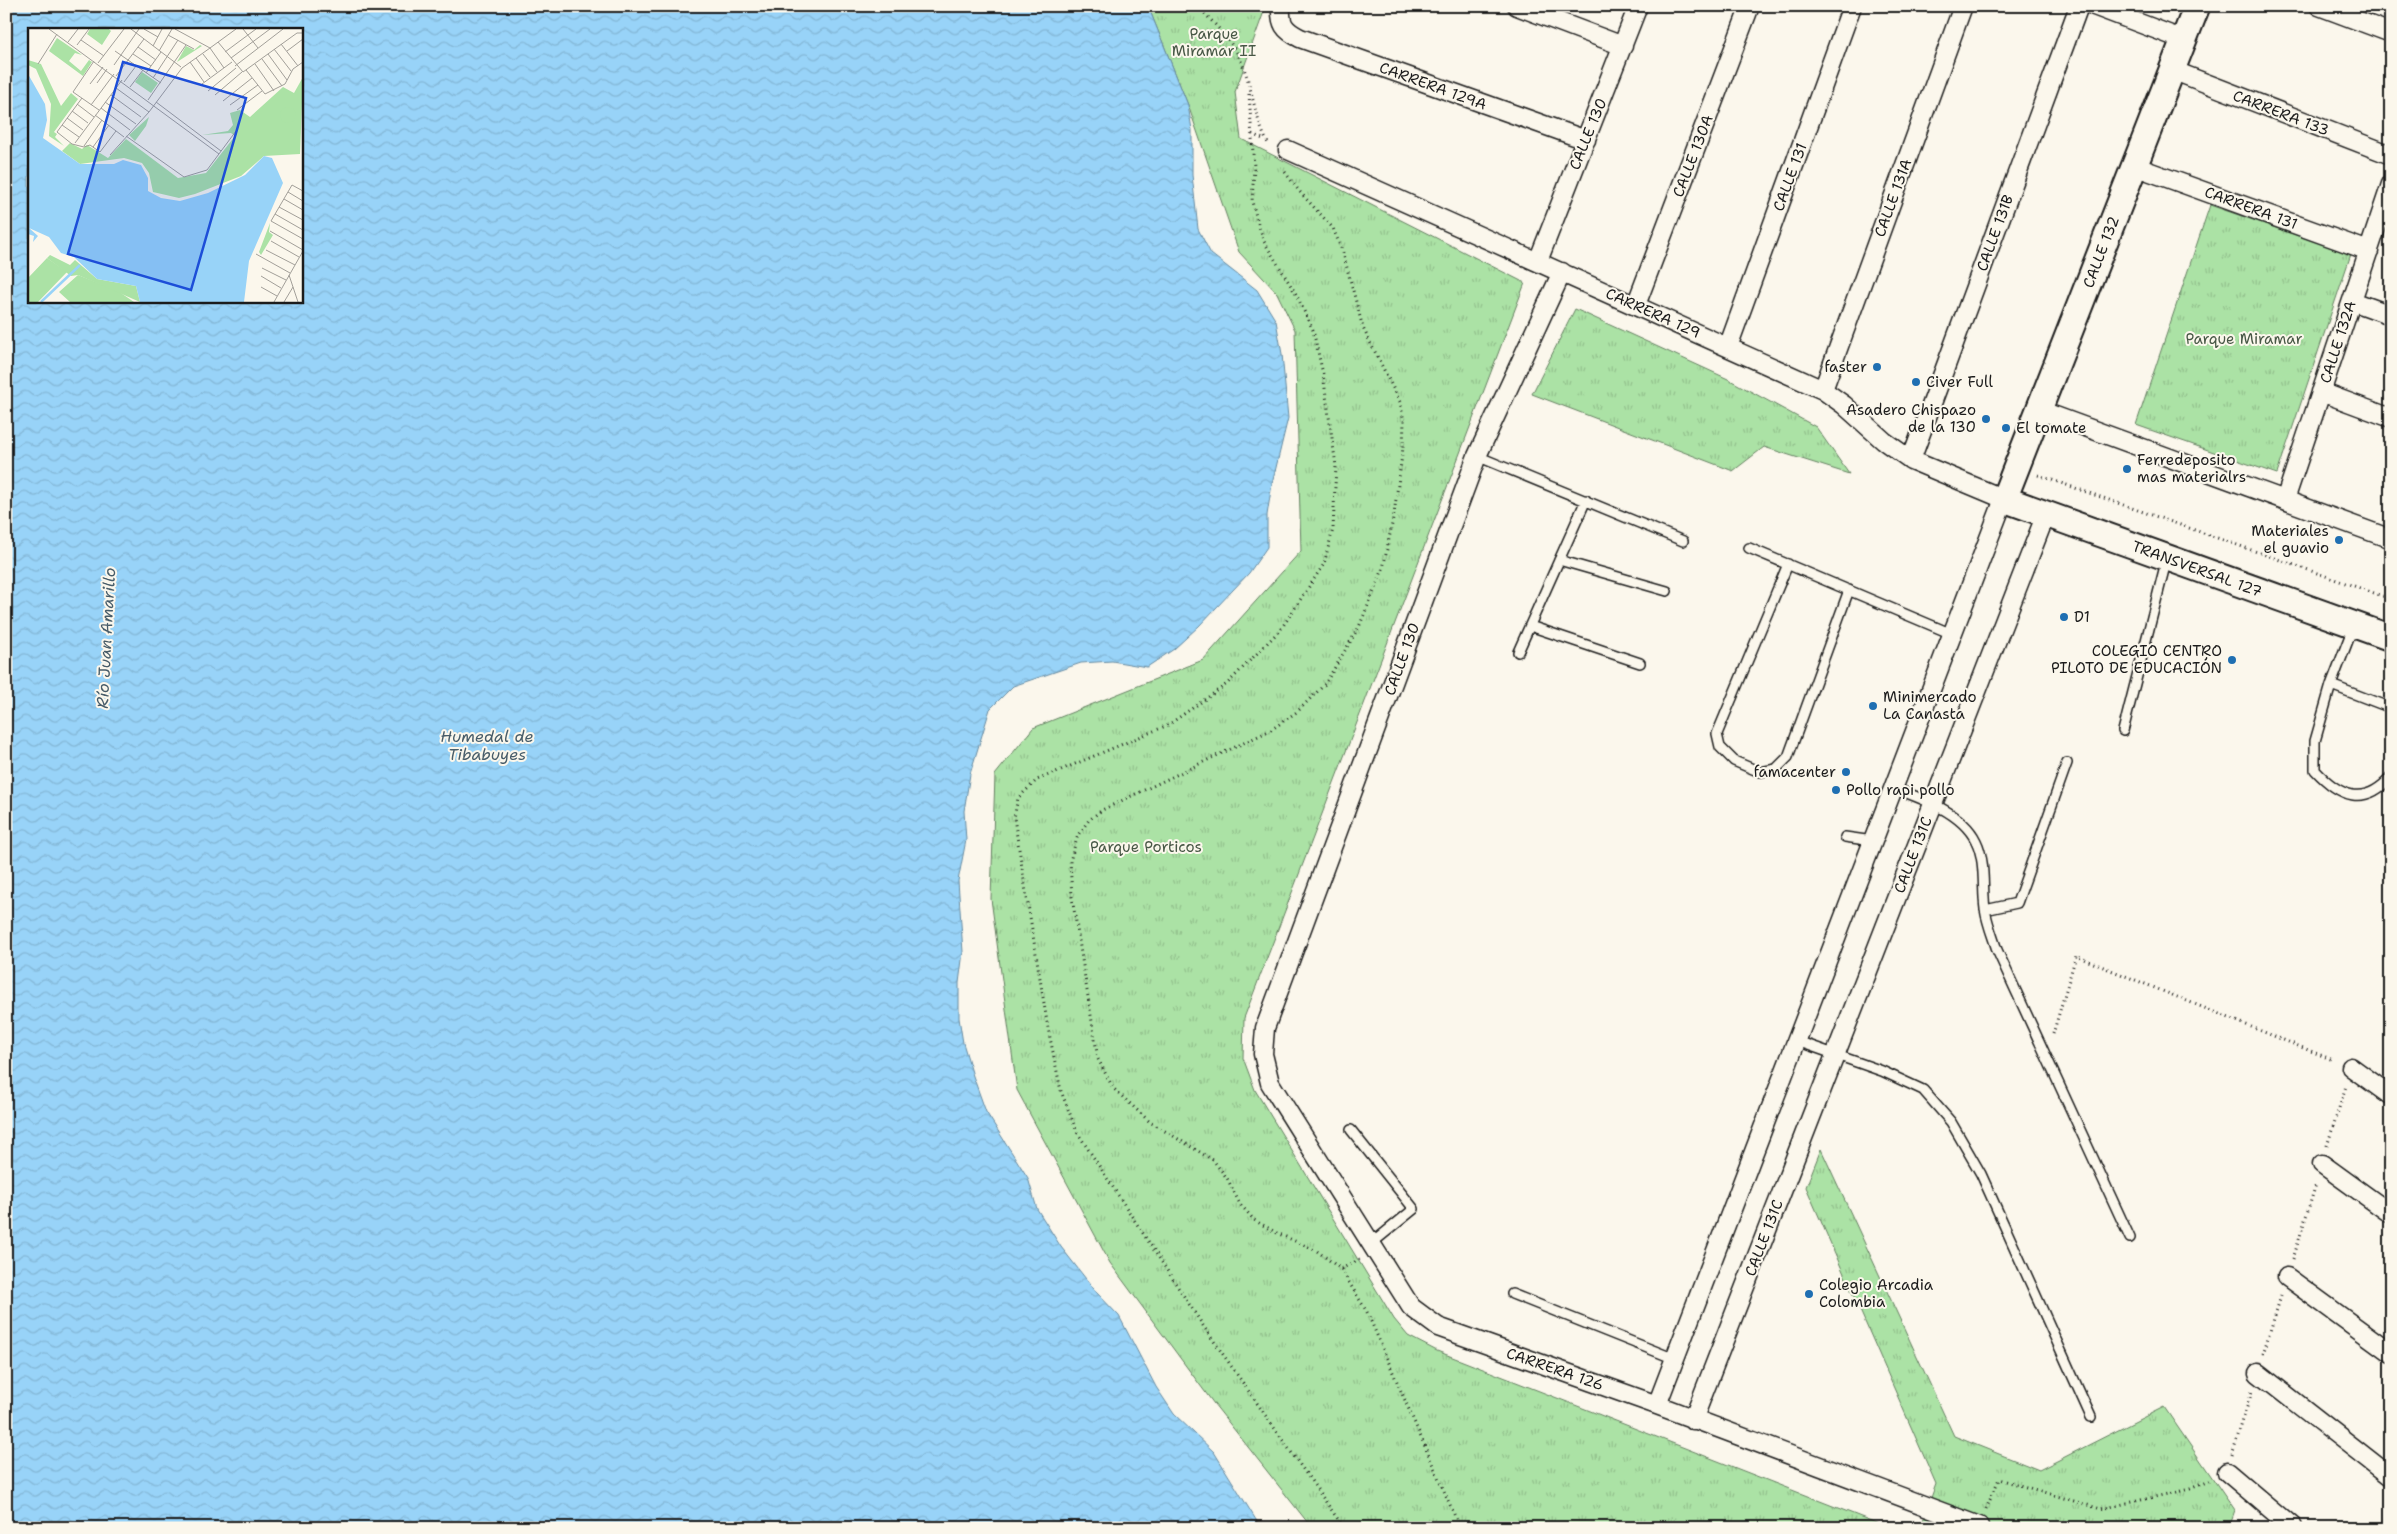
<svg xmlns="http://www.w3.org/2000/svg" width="2397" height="1534" font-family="'Shantell Sans',sans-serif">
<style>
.grass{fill:url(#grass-tufts);stroke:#647f60}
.water{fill:url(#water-waves);stroke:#668aa0;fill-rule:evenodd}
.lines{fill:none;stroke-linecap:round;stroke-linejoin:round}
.lane-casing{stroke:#1c1c1c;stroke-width:12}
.street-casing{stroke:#1c1c1c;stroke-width:21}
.secondary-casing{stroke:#1c1c1c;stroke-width:29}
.path{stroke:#1c1c1c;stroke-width:3;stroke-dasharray:1 4;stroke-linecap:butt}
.lane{stroke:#fbf7ec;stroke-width:9}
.street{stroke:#fbf7ec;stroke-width:18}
.secondary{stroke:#fbf7ec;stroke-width:25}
.poi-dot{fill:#1f6fb2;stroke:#fbf7ec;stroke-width:2}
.labels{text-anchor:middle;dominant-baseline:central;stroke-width:4;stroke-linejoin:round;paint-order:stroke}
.park-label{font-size:15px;fill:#475745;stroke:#fbf7ec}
.street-label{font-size:15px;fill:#1c1c1c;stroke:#fbf7ec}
.poi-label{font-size:15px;fill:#1c1c1c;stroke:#fbf7ec;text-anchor:start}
.water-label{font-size:16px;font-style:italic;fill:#475c69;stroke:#fbf7ec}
.inset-river{fill:none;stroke:#98d3f8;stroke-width:2.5}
.inset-road{fill:none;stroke:#a29f99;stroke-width:1}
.view{fill:#1d4ed8;fill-opacity:0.15;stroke:#1d4ed8;stroke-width:2.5}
.inset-edge{fill:none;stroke:#1c1c1c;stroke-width:2.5}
</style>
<defs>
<pattern id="grass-tufts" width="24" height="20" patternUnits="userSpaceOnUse" patternTransform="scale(1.25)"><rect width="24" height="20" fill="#abe2a5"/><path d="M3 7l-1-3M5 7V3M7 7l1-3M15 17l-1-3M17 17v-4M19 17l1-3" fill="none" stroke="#93c18d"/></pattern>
<pattern id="water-waves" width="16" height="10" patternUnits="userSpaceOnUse" patternTransform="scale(1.25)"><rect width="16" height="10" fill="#98d3f8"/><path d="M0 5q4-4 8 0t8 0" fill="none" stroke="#82b5d4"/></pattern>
</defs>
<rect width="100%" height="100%" fill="#fbf7ec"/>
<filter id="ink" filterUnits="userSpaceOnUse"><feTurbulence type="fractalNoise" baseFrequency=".02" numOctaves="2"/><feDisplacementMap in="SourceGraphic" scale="10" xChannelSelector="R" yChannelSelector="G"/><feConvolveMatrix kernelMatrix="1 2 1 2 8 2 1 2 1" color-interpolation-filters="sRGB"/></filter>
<g filter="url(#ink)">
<!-- grass -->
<path class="grass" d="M1148 6H1266L1235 92 1241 139 1525 283 1244 1018 1243 1058 1255 1090 1394 1319 1408 1336 1437 1351 1889 1528H1312L1214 1404 1110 1263 1017 1090 991 899 995 775 1033 728 1203 660 1301 551 1295 330 1277 293 1239 252 1188 105Z
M2210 205 2351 254 2277 474 2136 425Z
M1575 309 1728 379 1816 427 1849 474 1764 447 1733 471 1532 394Z
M1821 1149 1954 1436 2039 1470 2164 1407 2235 1511 2229 1528H1920L1936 1484 1806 1187Z"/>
<!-- water -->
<path class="water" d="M6 6H1148L1188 105 1192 130V175L1198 229 1211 254 1257 290 1276 321 1282 354 1288 418 1272 484 1267 515V547L1249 573 1199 626 1174 649 1147 667 1112 661 1081 663 1013 686 990 709 970 774 964 811 966 840 958 881 963 952 959 983V1018L963 1043 973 1076 986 1112 1028 1178 1037 1209 1061 1247 1097 1293 1119 1316 1156 1387 1174 1414 1214 1452 1261 1528H6ZM29 29H301V301H29Z"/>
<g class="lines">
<defs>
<path id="lane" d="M1477 456 1683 541
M1749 548 1952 634
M1559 560 1667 591
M1788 564 1717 734 1720 747 1734 761 1760 772 1776 769 1788 757 1849 590
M2354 625 2331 685 2315 741V770C2340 797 2364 807 2391 777
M1530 626 1640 663
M1518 652 1586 500
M2331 685 2391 708
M2123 731 2167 558
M1893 788C1921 798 1962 812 1976 841 1986 861 1982 888 1985 909 1987 923 1993 937 1997 950L2130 1238
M1845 837 1873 841
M1985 910 2017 903 2067 763
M1797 1041 1882 1071 1923 1090 1951 1122 1981 1174 2091 1417
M1351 1130 1414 1209 1371 1244
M1512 1294 1675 1359"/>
<path id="street" d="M1281 6C1280 24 1284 30 1300 38L1586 140
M1517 6 1623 46
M2094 6 2184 40
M2319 6 2391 33
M2172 70 2391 155
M1288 150 1823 390 1844 405 1884 441 1911 460 2004 499 1657 1405
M2134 166 2369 251
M1538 261 1638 6
M1562 272 1477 456 1265 1028 1263 1054 1270 1083 1411 1307 1438 1327 1657 1405 1979 1526
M2352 301 2391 315
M1636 305 1750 6
M1728 347 1852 6
M1823 390 1963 6
M2321 392 2391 418
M2039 410 2391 539
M1911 460 2079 6
M2285 500 2391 184
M2351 1067 2391 1096
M2322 1164 2391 1214
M2287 1277 2391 1353
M2258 1373 2391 1477
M1693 1420 2046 514
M2227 1472 2293 1528"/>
<path id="secondary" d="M2197 6 2004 499 2391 638"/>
</defs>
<!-- lane casing -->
<use href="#lane" class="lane-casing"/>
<!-- street casing -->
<use href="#street" class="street-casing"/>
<!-- secondary casing -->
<use href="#secondary" class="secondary-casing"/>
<!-- path -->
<path class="path" d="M1198 6C1213 23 1231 39 1241 61 1253 88 1254 119 1269 145
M1249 94 1254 167 1252 202 1263 240 1296 294 1313 330 1323 374 1336 466 1333 529 1324 564 1281 629 1227 684 1168 725 1037 780 1018 798 1014 818 1048 1028 1061 1091 1077 1132 1204 1327 1344 1528
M1252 134 1265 140
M1285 172 1299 191 1333 228 1343 253 1363 328 1400 402 1404 421 1403 448 1394 514 1383 569 1359 627 1325 684 1298 711 1271 730 1102 810 1089 820 1078 835 1070 861 1072 897 1098 1059 1113 1088 1150 1122 1213 1160 1227 1178 1240 1204 1254 1220 1277 1233 1317 1251 1341 1269 1367 1312 1460 1528
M2038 475 2391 599
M2053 1034 2076 956 2333 1060
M2327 1146 2346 1086
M2293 1259 2316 1184
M1341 1269 1360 1259
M2263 1354 2281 1296
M2232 1455 2252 1391
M1986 1509 1999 1479 2101 1509 2190 1489 2211 1480"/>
<!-- lane -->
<use href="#lane" class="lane"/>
<!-- street -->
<use href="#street" class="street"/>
<!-- secondary -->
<use href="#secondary" class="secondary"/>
</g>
</g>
<!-- markers -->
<g class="poi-dot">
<circle cx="1877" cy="367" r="5"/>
<circle cx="1916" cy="382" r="5"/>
<circle cx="1986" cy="419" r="5"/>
<circle cx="2006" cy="428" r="5"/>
<circle cx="2127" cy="469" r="5"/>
<circle cx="2339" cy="540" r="5"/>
<circle cx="2064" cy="617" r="5"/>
<circle cx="2232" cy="660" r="5"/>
<circle cx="1873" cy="706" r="5"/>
<circle cx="1846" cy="772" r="5"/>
<circle cx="1836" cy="790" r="5"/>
<circle cx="1809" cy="1294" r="5"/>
</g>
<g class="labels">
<!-- park labels -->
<g class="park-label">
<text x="1214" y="34">Parque<tspan x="1214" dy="17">Miramar II</tspan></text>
<text x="2244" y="339">Parque Miramar</text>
<text x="1146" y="847">Parque Porticos</text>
</g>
<!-- street labels -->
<g class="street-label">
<text transform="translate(1433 86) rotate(20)">CARRERA 129A</text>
<text transform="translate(2281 113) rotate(21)">CARRERA 133</text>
<text transform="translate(1588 134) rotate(-68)">CALLE 130</text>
<text transform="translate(1693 156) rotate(-69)">CALLE 130A</text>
<text transform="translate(1790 177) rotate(-70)">CALLE 131</text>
<text transform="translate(1893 198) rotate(-70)">CALLE 131A</text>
<text transform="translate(2251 208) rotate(20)">CARRERA 131</text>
<text transform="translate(1995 233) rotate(-70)">CALLE 131B</text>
<text transform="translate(2101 252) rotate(-69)">CALLE 132</text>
<text transform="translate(1653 313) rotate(24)">CARRERA 129</text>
<text transform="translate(2338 342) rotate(-72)">CALLE 132A</text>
<text transform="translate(2197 569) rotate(20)">TRANSVERSAL 127</text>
<text transform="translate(1402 659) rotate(-70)">CALLE 130</text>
<text transform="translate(1913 855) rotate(-69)">CALLE 131C</text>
<text transform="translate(1764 1238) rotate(-69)">CALLE 131C</text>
<text transform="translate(1555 1369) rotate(19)">CARRERA 126</text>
</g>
<!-- poi labels -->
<g class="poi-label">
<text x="1867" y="367" text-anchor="end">faster</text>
<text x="1926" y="382">Civer Full</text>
<text x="1976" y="410" text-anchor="end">Asadero Chispazo<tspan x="1976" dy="17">de la 130</tspan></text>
<text x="2016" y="428">El tomate</text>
<text x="2137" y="460">Ferredeposito<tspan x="2137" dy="17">mas materialrs</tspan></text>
<text x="2329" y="531" text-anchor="end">Materiales<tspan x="2329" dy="17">el guavio</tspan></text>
<text x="2074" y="617">D1</text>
<text x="2222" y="651" text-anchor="end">COLEGIO CENTRO<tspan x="2222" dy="17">PILOTO DE EDUCACIÓN</tspan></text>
<text x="1883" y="697">Minimercado<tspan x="1883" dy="17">La Canasta</tspan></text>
<text x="1836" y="772" text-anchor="end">famacenter</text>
<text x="1846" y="790">Pollo rapi pollo</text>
<text x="1819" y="1285">Colegio Arcadia<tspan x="1819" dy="17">Colombia</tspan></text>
</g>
<!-- water labels -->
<g class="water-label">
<text transform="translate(106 638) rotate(-87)">Río Juan Amarillo</text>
<text x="487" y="736">Humedal de<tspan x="487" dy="18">Tibabuyes</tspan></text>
</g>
</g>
<!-- overview -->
<g transform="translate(28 28)">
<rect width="275" height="275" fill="#fbf7ec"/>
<path d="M62 1H81L83 3 74 17 59 6ZM29 10 54 27 47 25 41 33 53 43 61 32 64 34 55 48 21 23ZM172 17 174 18 149 34 158 18 166 22ZM0 32 13 36 33 78 43 65 50 71 26 104 29 106 27 109 36 118 21 108 23 76 8 41 0 37ZM114 44 130 55 123 65 107 54ZM275 49 272 126 236 128 213 148 167 166 151 170 125 164 121 145 114 135 96 130 52 136 34 123 42 115 54 121 59 117 80 130 98 111 150 150 178 145 207 108 203 105 174 107 200 103 205 97 202 85 212 82 222 89 255 59 266 65ZM121 89 118 98 107 113 101 107ZM242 195 241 204 245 207 233 227 231 224ZM19 230 39 244 10 274H0V250ZM50 247 90 263 106 274H42L31 264Z" fill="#abe2a5"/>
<path d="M22 227 42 237 47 232 69 251 108 258 112 274 50 247 43 248 19 230Z" fill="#abe2a5"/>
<path d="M252 87a8 8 0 1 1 16 0a8 8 0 1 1-16 0ZM250 96H268V124H250Z" fill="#abe2a5"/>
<path d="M0 46 17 76 19 92 15 110 52 136H86L95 132 113 137 120 150V163L133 170 152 173 180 165 217 147 236 128 244 130 255 155 221 233 216 274H112L108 258 69 251 46 229 33 225 21 209 1 200 10 208 5 214 6 208 0 206Z" fill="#98d3f8"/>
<path class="inset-river" d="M13 274 52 237"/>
<path class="inset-road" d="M21 1 191 126M103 1 153 39M116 1 130 9M147 1 182 20 208 1M215 1 230 20M140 7 166 21M53 12 76 28M40 14 50 1M190 14 215 44 269 5H275M253 16 270 38M49 17 61 1M125 18 134 1M110 19 128 32M246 21 263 43M87 23 133 55M131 23 144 1M259 23 275 11M197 24 228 1M105 26 123 38M175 26 189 44M240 26 259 52M168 30 182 49M203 30 242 1M234 31 254 58M66 33 45 64 71 82M162 34 176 54M70 35 96 1M10 36 29 6M227 36 246 63M86 37 111 1M207 38 255 1M218 42 237 66 257 56 265 41 275 34M118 45 133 24M88 48 116 11M125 50 150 12M96 54 108 38M69 55 79 41M62 56 75 39M174 56 204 34M102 59 115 42M88 60 121 84M180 63 208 40M83 67 113 89M187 67 214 44M54 70 29 104 44 116 56 119M120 72 158 17M195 73 224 50M77 74 108 96M128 74 193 123M49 76 66 89M63 77 86 46M202 77 230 57M73 80 102 102M209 82 234 63M44 83 60 95M67 87 96 109M39 90 55 102M34 97 51 109M98 108 156 149 179 142 208 103M47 115 94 52M56 118 74 92M56 119 62 117 72 124 88 103M65 119 81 97M82 127 121 84 154 40 182 20 196 40M275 163 264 157 243 193 275 211M260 164 275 173M256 171 275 182M251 179 275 192M247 186 275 202M242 203 275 222M243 213 271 229M238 222 267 237M228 226 262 245M234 240 258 252M261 247 270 274M233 248 253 260M233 259 249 268M246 274 275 223M256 274 265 259"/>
<path class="view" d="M95 34 218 70 163 262 40 226Z"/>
<rect width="275" height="275" class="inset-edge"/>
</g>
<!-- margin -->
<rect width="2397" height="1534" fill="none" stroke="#fbf7ec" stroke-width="25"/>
<rect x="12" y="12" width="2372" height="1509" fill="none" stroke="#1c1c1c" stroke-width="2" filter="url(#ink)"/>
</svg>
